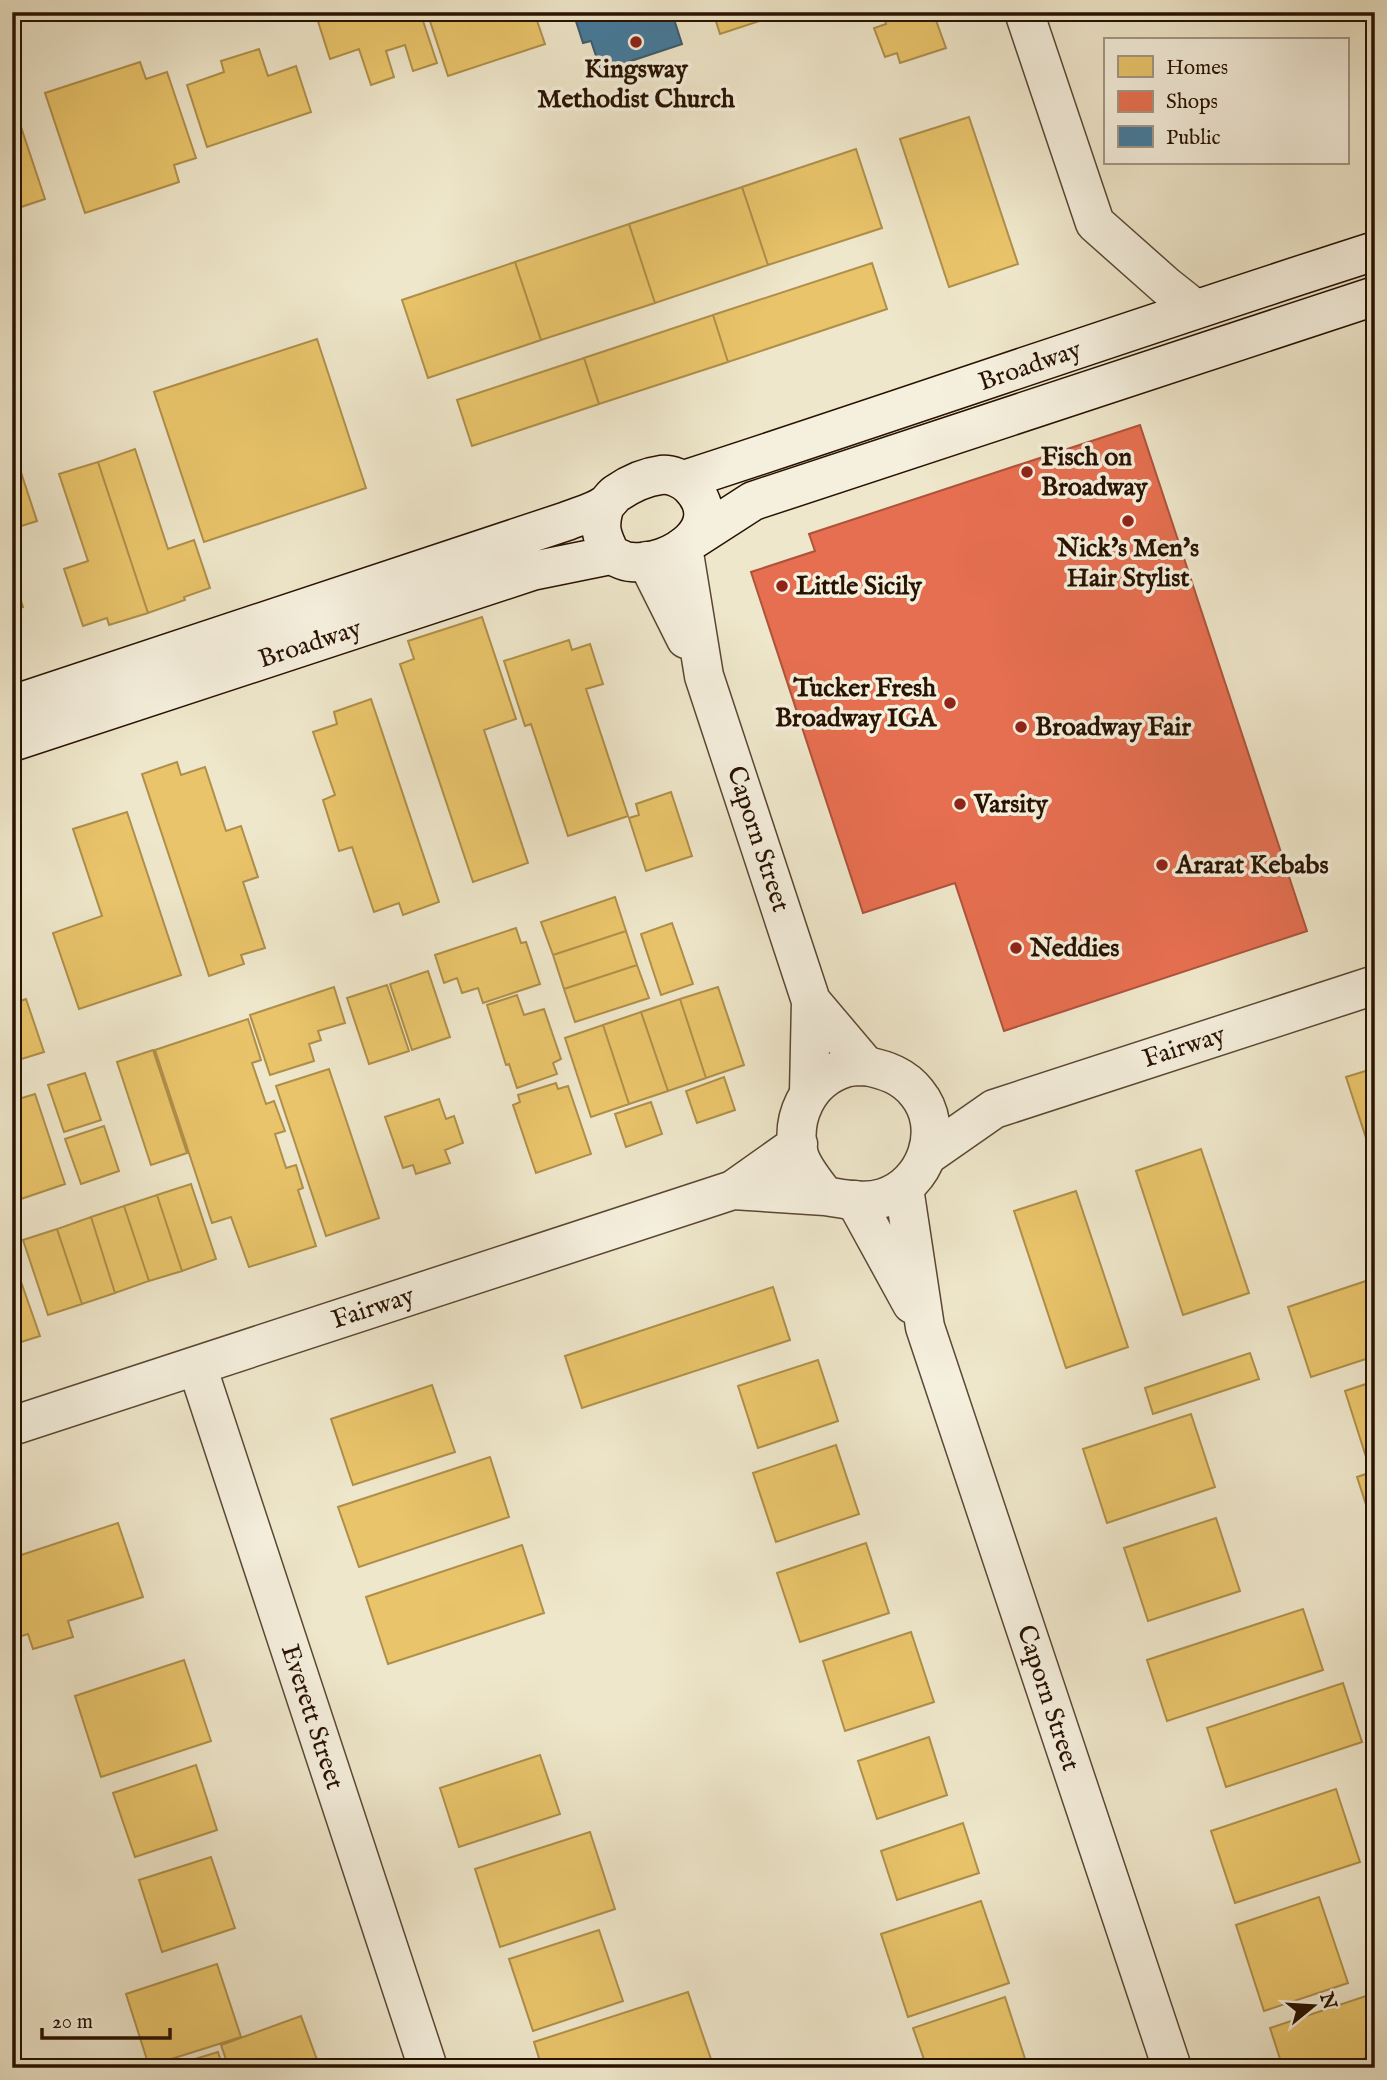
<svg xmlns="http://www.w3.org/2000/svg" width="1387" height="2080" font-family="'IM FELL English',serif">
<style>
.homes{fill:#e9c46a;stroke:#af8f4a;stroke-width:2}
.shops{fill:#e76f51;stroke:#ae5339;stroke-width:2}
.public{fill:#457b9d;stroke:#3c5c6e;stroke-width:2}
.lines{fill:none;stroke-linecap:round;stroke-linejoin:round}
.minor-casing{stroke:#5a4733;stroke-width:41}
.tertiary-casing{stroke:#5a4733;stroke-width:41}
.secondary-casing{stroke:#281200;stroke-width:41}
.minor{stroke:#f5efdd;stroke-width:38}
.tertiary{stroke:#f5efdd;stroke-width:38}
.secondary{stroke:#f5efdd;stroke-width:38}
.poi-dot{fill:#8f2418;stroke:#f5efdd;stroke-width:2.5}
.labels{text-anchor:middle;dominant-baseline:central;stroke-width:7;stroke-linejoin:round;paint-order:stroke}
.poi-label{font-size:26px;font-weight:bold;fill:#281200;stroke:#f5efdd;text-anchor:start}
.street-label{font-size:26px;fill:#281200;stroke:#f5efdd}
</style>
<rect width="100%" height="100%" fill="#efe7cb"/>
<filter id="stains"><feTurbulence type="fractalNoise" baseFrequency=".00286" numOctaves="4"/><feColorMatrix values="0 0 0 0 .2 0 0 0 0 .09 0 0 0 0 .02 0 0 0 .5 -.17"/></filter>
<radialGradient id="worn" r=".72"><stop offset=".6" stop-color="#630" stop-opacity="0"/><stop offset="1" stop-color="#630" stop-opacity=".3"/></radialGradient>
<!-- homes -->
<path class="homes" d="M315 12H420L437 63 413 71 405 45 386 51 394 77 371 85 359 49 330 59Z
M427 12H534L545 44 448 76Z
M713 12H787L720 34Z
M894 12H933L946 48 900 63 897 53 885 57 874 28 886 24 884 16Z
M259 49 268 76 296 66 311 112 207 147 187 85 224 72 221 61Z
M140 62 146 79 167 72 196 158 174 165 179 182 85 213 45 93Z
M13 103 45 199 12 210V104Z
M969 117 1018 264 949 287 900 139Z
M856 149 882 228 768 265 742 187Z
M742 187 768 265 655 303 629 224Z
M629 224 655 303 541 340 515 262Z
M515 262 541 340 428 378 402 300Z
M872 263 887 309 728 362 713 315Z
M713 315 728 362 599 404 584 358Z
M317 339 366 488 204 542 154 392Z
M584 358 599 404 472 446 457 400Z
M12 445 37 521 12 529Z
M135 449 168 549 194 540 210 588 184 597 185 600 148 613 98 462Z
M98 462 148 613 109 625 107 618 83 626 64 569 88 561 59 474Z
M12 572 23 607 12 610Z
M482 617 516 719 484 730 528 863 473 882 400 664 414 659 408 641Z
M569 640 572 650 590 644 603 684 586 689 628 816 568 836 531 724 525 726 504 661Z
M371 699 439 902 403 915 399 903 374 912 352 847 339 851 323 800 335 795 313 732 337 724 334 712Z
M177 762 181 775 205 767 226 831 241 826 258 877 243 882 265 948 241 955 244 964 209 976 142 774Z
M671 792 692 856 646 871 629 818 639 815 636 804Z
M127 812 181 975 79 1009 53 933 102 916 73 829Z
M615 897 626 931 553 955 541 922Z
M672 923 693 984 661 995 641 934Z
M516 928 521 943 526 942 540 984 483 1003 478 988 462 993 457 978 444 983 435 955Z
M626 931 637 965 564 989 553 955Z
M637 965 649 998 575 1022 564 989Z
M428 971 450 1037 412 1050 390 984Z
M387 985 409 1051 369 1064 347 998Z
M334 987 345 1023 318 1031 321 1040 309 1044 314 1061 270 1075 250 1015Z
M718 987 744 1065 706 1078 680 999Z
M517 995 524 1015 544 1009 561 1059 553 1063 557 1074 517 1088 509 1064 506 1065 487 1005Z
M26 999 44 1052 12 1062V1004Z
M680 999 706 1078 668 1091 641 1012Z
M641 1012 668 1091 629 1104 603 1025Z
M248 1019 261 1060 252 1063 266 1104 274 1101 285 1131 275 1134 286 1168 296 1165 303 1188 298 1190 316 1246 249 1267 231 1217 212 1223 155 1050Z
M603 1025 629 1104 591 1117 565 1038Z
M153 1050 187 1153 151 1165 117 1062Z
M1375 1068V1151L1371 1153 1346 1077Z
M329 1069 379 1218 326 1236 276 1086Z
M85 1073 101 1120 64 1132 48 1085Z
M724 1077 735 1110 697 1123 686 1091Z
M556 1083 558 1089 568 1086 591 1154 536 1173 513 1105 520 1102 518 1095Z
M35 1094 65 1184 12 1202V1101Z
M439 1099 446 1119 454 1116 463 1143 445 1150 450 1163 416 1174 413 1165 403 1168 385 1117Z
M651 1102 662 1134 626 1147 615 1114Z
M104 1126 119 1171 81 1184 65 1139Z
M1201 1149 1249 1293 1183 1315 1136 1171Z
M191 1184 216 1259 182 1271 157 1195Z
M1076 1191 1128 1347 1066 1368 1014 1211Z
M157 1195 182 1271 149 1281 124 1206Z
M124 1206 149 1281 115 1293 91 1217Z
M91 1217 115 1293 82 1304 57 1229Z
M57 1229 82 1304 48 1315 23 1240Z
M19 1276 40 1336 12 1345V1278Z
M1375 1278V1356L1311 1377 1288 1307Z
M773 1287 790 1340 582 1408 565 1356Z
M1250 1353 1259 1379 1153 1414 1145 1388Z
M818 1360 838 1421 758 1448 738 1386Z
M1375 1381V1457L1367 1460 1345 1391Z
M432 1385 455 1452 353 1485 331 1419Z
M1191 1414 1215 1487 1107 1523 1083 1449Z
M836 1445 859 1514 776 1542 753 1473Z
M490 1457 509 1517 359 1567 338 1507Z
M1375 1471V1532L1357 1477Z
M1216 1518 1240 1591 1148 1621 1124 1548Z
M118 1523 143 1597 68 1621 73 1637 33 1649 28 1634 12 1639V1558Z
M866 1543 889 1613 800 1642 777 1573Z
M522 1545 544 1613 388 1664 366 1597Z
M1303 1609 1323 1670 1167 1721 1147 1660Z
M911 1632 934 1702 845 1731 823 1661Z
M184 1660 211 1741 101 1777 75 1696Z
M1343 1683 1362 1742 1226 1787 1207 1728Z
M929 1737 947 1795 877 1819 858 1761Z
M540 1755 560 1814 459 1847 440 1788Z
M196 1765 217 1830 135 1857 113 1793Z
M1336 1789 1360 1862 1235 1903 1211 1831Z
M963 1823 979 1873 897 1900 881 1851Z
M590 1832 615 1909 500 1947 475 1869Z
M211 1857 235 1928 162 1952 139 1880Z
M1319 1897 1348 1983 1264 2011 1236 1925Z
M981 1901 1009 1983 908 2017 881 1934Z
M599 1930 623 2001 533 2031 509 1959Z
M217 1964 241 2037 149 2066 126 1994Z
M688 1992 714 2068H542L534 2042Z
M1372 1994 1375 2002V2055L1336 2068H1283L1270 2028Z
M1005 1997 1028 2068H927L913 2028Z
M301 2016 320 2068H229L221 2045Z
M218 2052 223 2068H165Z
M21 2058 25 2068H12V2061Z"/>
<!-- shops -->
<path class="shops" d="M1140 425 1307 931 1004 1031 955 883 863 913 751 572 815 551 809 534Z"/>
<!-- public -->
<path class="public" d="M573 12H679L673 16 682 44 601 71 591 41 583 43Z"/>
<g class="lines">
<defs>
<path id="minor" d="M1024 12 1095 223 1166 286 1195 309
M683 547 704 676 811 1001 809 1093
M647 561 686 639
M811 1001 866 1066
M904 1188 925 1327 1172 2068
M855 1200 912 1304
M197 1366 428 2068"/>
<path id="tertiary" d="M866 1066C886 1070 904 1076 917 1093 946 1128 926 1185 883 1198 864 1204 844 1199 825 1196 816 1184 803 1169 799 1155 790 1119 807 1080 845 1068 851 1066 859 1066 866 1066Z
M928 1155 994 1109 1375 985
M733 1190 825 1196
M12 1426 733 1190 798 1144"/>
<path id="secondary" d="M684 480C915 405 1144 325 1375 251
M694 539 753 501 1375 296
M12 705 567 521C579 516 596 512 606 504 610 501 612 496 617 493 630 484 646 477 661 475 671 474 683 479 690 486 730 527 671 566 631 562 624 562 617 557 611 555 601 535 598 527 605 505
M12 742 532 571 611 555"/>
</defs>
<!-- minor casing -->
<use href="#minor" class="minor-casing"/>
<!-- tertiary casing -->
<use href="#tertiary" class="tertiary-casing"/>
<!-- secondary casing -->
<use href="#secondary" class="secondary-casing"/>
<!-- minor -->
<use href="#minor" class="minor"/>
<!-- tertiary -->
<use href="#tertiary" class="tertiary"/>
<!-- secondary -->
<use href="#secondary" class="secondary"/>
</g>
<!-- markers -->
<g class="poi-dot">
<circle cx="636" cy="42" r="7"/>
<circle cx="1027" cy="472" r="7"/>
<circle cx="1128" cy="521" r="7"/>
<circle cx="782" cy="586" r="7"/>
<circle cx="950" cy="703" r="7"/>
<circle cx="1021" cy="727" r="7"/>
<circle cx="960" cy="804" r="7"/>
<circle cx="1162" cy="865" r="7"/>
<circle cx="1016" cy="948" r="7"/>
</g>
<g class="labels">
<!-- poi labels -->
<g class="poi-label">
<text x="636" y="69" text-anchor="middle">Kingsway<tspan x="636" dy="30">Methodist Church</tspan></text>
<text x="1041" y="457">Fisch on<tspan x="1041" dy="30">Broadway</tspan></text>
<text x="1128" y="548" text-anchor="middle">Nick's Men's<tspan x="1128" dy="30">Hair Stylist</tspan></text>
<text x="796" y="586">Little Sicily</text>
<text x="936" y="688" text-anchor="end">Tucker Fresh<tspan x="936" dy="30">Broadway IGA</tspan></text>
<text x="1035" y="727">Broadway Fair</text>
<text x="974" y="804">Varsity</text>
<text x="1176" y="865">Ararat Kebabs</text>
<text x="1030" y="948">Neddies</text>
</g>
<!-- street labels -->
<g class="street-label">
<text transform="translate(1030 366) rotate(-19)">Broadway</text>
<text transform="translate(310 644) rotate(-18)">Broadway</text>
<text transform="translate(758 839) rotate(72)">Caporn Street</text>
<text transform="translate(1184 1047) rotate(-18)">Fairway</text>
<text transform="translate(373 1308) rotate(-18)">Fairway</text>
<text transform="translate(1048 1698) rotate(72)">Caporn Street</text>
<text transform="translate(312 1717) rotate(72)">Everett Street</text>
</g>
</g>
<!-- margin -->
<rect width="1387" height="2080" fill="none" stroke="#efe7cb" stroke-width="42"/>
<rect x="14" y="14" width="1359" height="2052" fill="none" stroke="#281200" stroke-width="3.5"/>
<rect x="21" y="21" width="1345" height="2038" fill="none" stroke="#281200" stroke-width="2"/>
<!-- legend -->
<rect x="1104" y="38" width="245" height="126" fill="#f5efdd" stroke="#a39785" stroke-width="2"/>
<rect x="1118" y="56" width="35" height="21" fill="#e9c46a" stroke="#a39785" stroke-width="2"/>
<text x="1166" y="74" font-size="21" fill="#281200">Homes</text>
<rect x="1118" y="91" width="35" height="21" fill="#e76f51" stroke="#a39785" stroke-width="2"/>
<text x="1166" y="108" font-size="21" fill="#281200">Shops</text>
<rect x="1118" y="126" width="35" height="21" fill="#457b9d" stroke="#a39785" stroke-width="2"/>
<text x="1166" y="144" font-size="21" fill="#281200">Public</text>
<!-- north arrow -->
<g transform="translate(1313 2006) rotate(72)" stroke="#f5efdd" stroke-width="5" paint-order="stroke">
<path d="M0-5L12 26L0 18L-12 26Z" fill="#281200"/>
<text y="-10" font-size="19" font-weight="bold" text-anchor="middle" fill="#281200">N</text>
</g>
<!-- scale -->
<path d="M42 2028v10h128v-10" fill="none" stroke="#281200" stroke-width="3.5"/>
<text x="52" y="2028" font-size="21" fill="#281200" stroke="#f5efdd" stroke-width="5" paint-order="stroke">20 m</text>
<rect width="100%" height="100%" filter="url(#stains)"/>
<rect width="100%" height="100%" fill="url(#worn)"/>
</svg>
